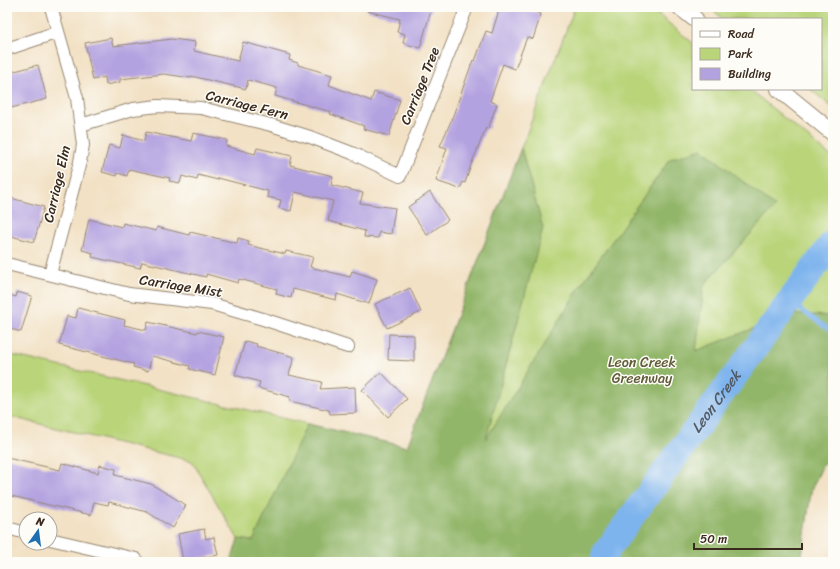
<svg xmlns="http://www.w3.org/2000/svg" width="840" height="569" font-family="Sriracha,sans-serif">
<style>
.green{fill:#b9d479;stroke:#7a7f4c}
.forest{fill:#92b669;stroke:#667044}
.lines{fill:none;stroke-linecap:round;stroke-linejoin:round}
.stream{stroke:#7eb4ed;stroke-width:4.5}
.river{stroke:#7eb4ed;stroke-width:26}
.building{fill:#b3a2e0}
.minor-casing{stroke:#968671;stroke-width:14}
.secondary-casing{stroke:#968671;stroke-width:18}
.minor{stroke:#fff;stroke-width:12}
.secondary{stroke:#fff;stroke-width:16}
.labels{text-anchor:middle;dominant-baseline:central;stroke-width:3;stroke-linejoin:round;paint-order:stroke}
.street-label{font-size:14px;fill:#3b2a1e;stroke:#fdfcf7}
.park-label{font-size:14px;fill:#615d39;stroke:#fdfcf7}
.water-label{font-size:15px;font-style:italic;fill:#525a66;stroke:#fdfcf7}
</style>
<rect width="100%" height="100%" fill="#fdfcf7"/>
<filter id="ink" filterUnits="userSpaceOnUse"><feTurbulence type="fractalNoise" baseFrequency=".025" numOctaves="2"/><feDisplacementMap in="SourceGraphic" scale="8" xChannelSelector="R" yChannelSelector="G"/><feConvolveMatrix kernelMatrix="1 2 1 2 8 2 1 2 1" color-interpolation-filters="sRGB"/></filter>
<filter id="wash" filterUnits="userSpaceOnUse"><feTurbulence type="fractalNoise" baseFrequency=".012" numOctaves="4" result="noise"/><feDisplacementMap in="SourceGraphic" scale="16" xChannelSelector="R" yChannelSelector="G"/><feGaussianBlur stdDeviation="0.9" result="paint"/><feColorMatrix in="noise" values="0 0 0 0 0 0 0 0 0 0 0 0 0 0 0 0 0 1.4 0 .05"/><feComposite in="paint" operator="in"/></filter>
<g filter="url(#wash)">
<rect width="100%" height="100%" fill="#f2e1c4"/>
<!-- green -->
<path class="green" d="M575 7H649L693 43V89H749L833 158V453L823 464 811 491 801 562H232L238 539 192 461 7 416V354L407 447Z
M709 7H833V108L810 89H821V19H723Z"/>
<!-- forest -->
<path class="forest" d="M521 148 543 228 486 439 581 285 670 159 702 149 775 207 704 285 696 351 790 314 833 316V453L823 464 811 491 801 562H231L238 539 253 541 307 424 407 447Z"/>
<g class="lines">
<!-- stream -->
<path class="stream" d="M789 302 833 332"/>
<!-- river -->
<path class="river" id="s1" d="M603 562 605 553 833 242"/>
</g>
<g id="blocks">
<!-- building -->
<path class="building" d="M367 7H432L420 48 403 43 405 34 397 32 400 19 367 11Z
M500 7H519L541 14 533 39 527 37 515 69 503 64 490 101 497 104 488 129 486 128 471 165 465 183 463 182 460 189 436 181 447 148 440 146 451 121 473 60 475 61 486 31 492 33Z
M111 38 113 46 172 39 195 42 194 51 238 61 243 42 290 55 289 60 298 63V65L332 75 329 85 371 101 374 92 400 100 389 136 363 129 364 126 330 114 331 112 275 96 277 88 248 80 246 89 191 76V78L164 74 120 79V82L106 85 105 77 93 80 85 43Z
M38 65 47 99 7 109V73Z
M146 132 191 141 193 133 227 140 226 146 255 154 257 148 292 156 290 165 333 176 331 185 363 193 360 203 395 208 391 234 379 232 378 238 364 237 365 231 328 221 333 201 295 192 291 211 279 208 281 200 267 197 268 191 218 178V180L198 175 197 180 182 176 180 183 169 181 170 178 129 169 127 176 118 173 117 176 102 172 109 145 120 148 123 135 144 141Z
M430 192 448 220 427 235 408 207Z
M7 197 44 207 34 242 7 235Z
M89 219 122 227 123 223 156 231 157 227 189 235 190 232 237 243 238 238 249 241 248 245 285 254 286 251 313 257 310 267 350 277 352 271 377 279 369 304 337 294 336 300 293 289 291 298 276 294 277 289 239 279 238 283 206 274V277L142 262 140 268 92 257 93 253 82 250Z
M410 288 421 312 387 328 375 304Z
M17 292 32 296 21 332 7 328V294L16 297Z
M78 308 125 320 124 325 146 330 148 322 197 333 198 331 224 337 215 375 189 369 190 366 152 356 148 371 133 367 134 364 59 345 67 316 76 318Z
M389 334 414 335V361L388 360Z
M245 341 257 344 256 346 294 357 289 375 322 382 320 389 355 387 356 413 330 414 329 410 289 401 290 397 258 388 260 382 235 375Z
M381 372 407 399 388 417 362 390Z
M7 458 60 470 62 463 98 473 100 465 116 469 115 475 151 484 186 505 173 528 147 512 109 502 108 505 94 502 91 515 7 495Z
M204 529 206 539 214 537 218 555 183 561 178 534Z"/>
</g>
</g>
<g filter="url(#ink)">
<use href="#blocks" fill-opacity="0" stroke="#968671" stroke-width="1"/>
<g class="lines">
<defs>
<path id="minor" d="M7 49 58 32
M81 125 133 109 158 106 201 108 271 125 310 137 352 153 400 176 467 7
M7 264 129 294 212 304 263 319 348 347
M50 274 80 162 83 145 77 98 51 7
M7 528 26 533
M50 539 136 559 135 562"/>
<path id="secondary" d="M680 7 695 19
M779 89 833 133"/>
</defs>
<!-- minor casing -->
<use href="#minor" class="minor-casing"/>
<!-- secondary casing -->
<use href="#secondary" class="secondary-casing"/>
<!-- minor -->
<use href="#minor" class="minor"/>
<!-- secondary -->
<use href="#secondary" class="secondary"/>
</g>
</g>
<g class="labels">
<!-- street labels -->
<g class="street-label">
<text transform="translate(420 86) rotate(-68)">Carriage Tree</text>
<text transform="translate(247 105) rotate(14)">Carriage Fern</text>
<text transform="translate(57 184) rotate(-77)">Carriage Elm</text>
<text transform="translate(181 286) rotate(9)">Carriage Mist</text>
</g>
<!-- park labels -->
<g class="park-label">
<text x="642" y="362">Leon Creek<tspan x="642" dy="16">Greenway</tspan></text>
</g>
<!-- water labels -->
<g class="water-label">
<text stroke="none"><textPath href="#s1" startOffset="197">Leon Creek</textPath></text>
</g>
</g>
<!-- margin -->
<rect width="840" height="569" fill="none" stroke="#fdfcf7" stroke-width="24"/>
<!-- legend -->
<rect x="692" y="18" width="130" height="72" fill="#fdfcf7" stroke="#afa8a0"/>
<rect x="700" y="31" width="20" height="6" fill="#ffffff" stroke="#afa8a0"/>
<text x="728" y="38" font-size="12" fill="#3b2a1e">Road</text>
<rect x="700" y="48" width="20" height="12" fill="#b9d479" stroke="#afa8a0"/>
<text x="728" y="58" font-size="12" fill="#3b2a1e">Park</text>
<rect x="700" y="68" width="20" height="12" fill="#b3a2e0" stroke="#afa8a0"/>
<text x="728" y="78" font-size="12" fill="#3b2a1e">Building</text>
<!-- north arrow -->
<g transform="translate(38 531) rotate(14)"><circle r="19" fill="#fdfcf7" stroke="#afa8a0"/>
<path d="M0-3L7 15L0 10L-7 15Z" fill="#1f6fb2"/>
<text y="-6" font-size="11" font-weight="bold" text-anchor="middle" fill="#3b2a1e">N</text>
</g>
<!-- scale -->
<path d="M694 543v6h108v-6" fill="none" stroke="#3b2a1e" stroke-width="2"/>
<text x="700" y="543" font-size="12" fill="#3b2a1e" stroke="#fdfcf7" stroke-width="3" paint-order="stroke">50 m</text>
</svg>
